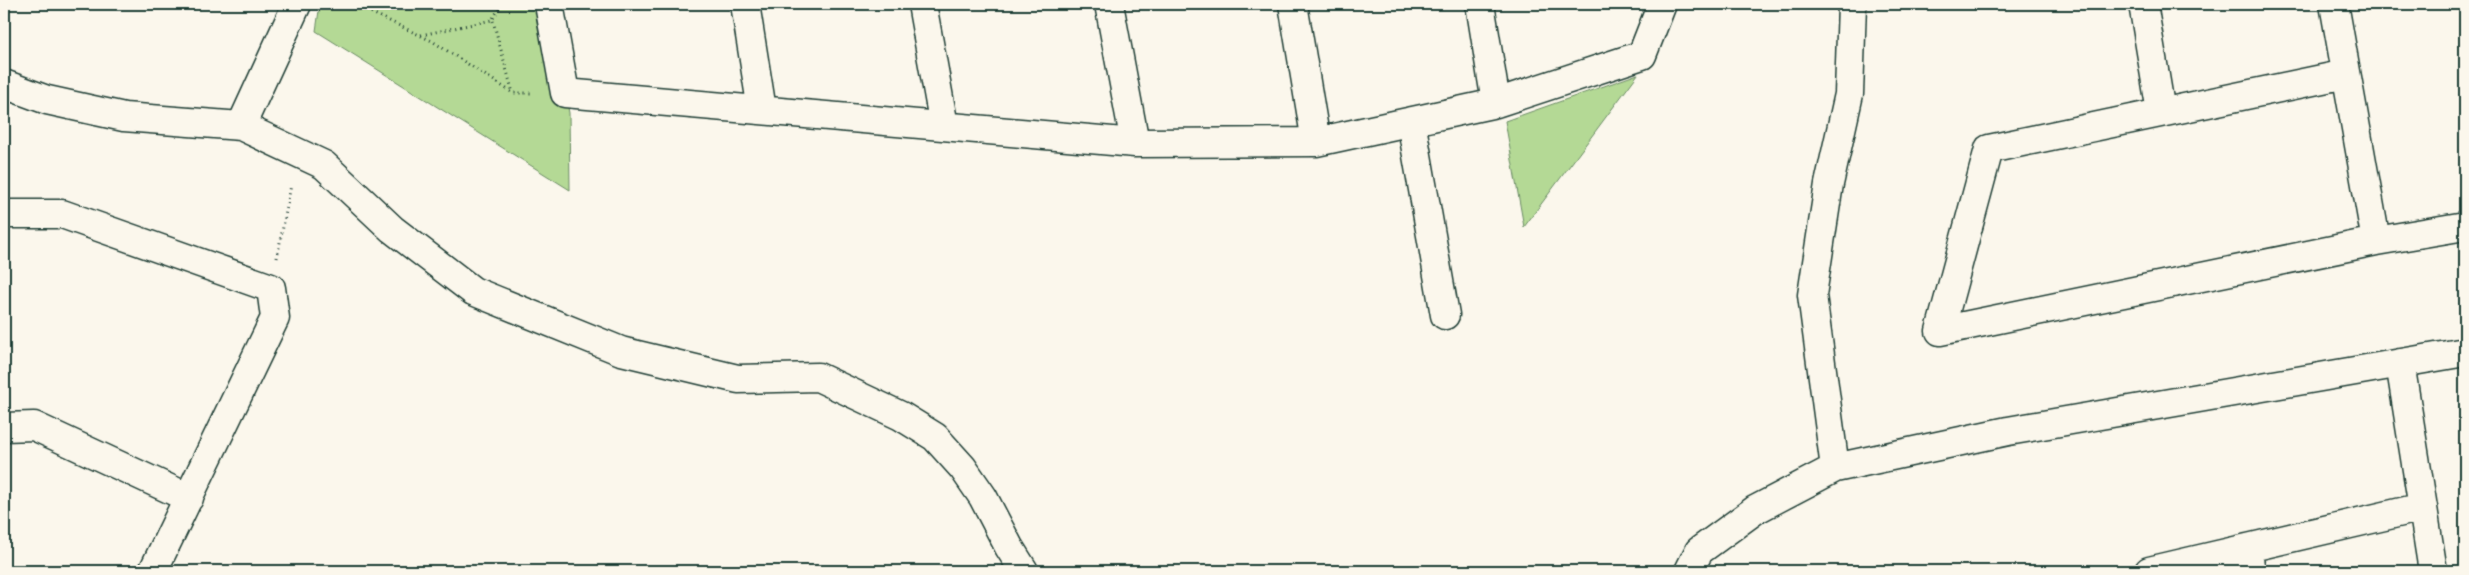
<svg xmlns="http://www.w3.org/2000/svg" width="2469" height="575" font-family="Dekko,sans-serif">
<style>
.green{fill:#b4d995;stroke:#6a8b64}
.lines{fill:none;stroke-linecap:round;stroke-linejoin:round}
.street-casing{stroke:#1f3d34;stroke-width:31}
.path{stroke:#1f3d34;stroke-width:3;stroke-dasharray:1 4;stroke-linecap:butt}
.street{stroke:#fbf7ec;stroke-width:28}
</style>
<rect width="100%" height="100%" fill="#fbf7ec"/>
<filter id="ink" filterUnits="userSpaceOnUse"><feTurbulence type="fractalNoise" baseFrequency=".02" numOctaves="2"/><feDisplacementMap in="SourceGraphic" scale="10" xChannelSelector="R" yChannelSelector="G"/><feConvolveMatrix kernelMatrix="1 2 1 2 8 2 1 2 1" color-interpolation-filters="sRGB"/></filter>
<g filter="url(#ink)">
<!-- green -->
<path class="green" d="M320 4H549L569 113 570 190 316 31Z
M1638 74 1524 227 1505 121Z"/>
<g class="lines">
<defs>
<path id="street" d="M549 4 565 93 1135 143 1109 4
M745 4 762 110
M922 4 944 126
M1293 4 1316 142
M1480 4 1496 103
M2143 4 2161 112
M2334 4 2376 241 2465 226
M2346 74 1989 149 1940 331 2376 241
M4 84 47 100 124 117 241 126 324 165 392 229 473 291 621 351 738 379 818 377 901 416 935 437 963 468 983 497 1009 547 1024 571
M1411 121 1445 315
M241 126 297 4
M1135 143 1316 142 1496 103 1642 55 1662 4
M4 214H62L271 288 275 318 153 571
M2400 363 2433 571
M4 427 34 426 189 498
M1835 468 1812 295 1829 184 1849 94 1852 4
M2247 548 2251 571
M1689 571 1699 551 1755 510 1835 468 2008 431 2465 352
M2149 571 2423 507"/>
</defs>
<!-- street casing -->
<use href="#street" class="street-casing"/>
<!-- path -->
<path class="path" d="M353 4 432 41 513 93H532
M493 21 513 93
M421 35 492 20 502 4
M277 258 291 185"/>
<!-- street -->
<use href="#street" class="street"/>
</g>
</g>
<!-- margin -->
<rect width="2469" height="575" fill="none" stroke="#fbf7ec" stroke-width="20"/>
<rect x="10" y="10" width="2449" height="555" fill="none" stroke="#1f3d34" stroke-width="2" filter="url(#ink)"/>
</svg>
